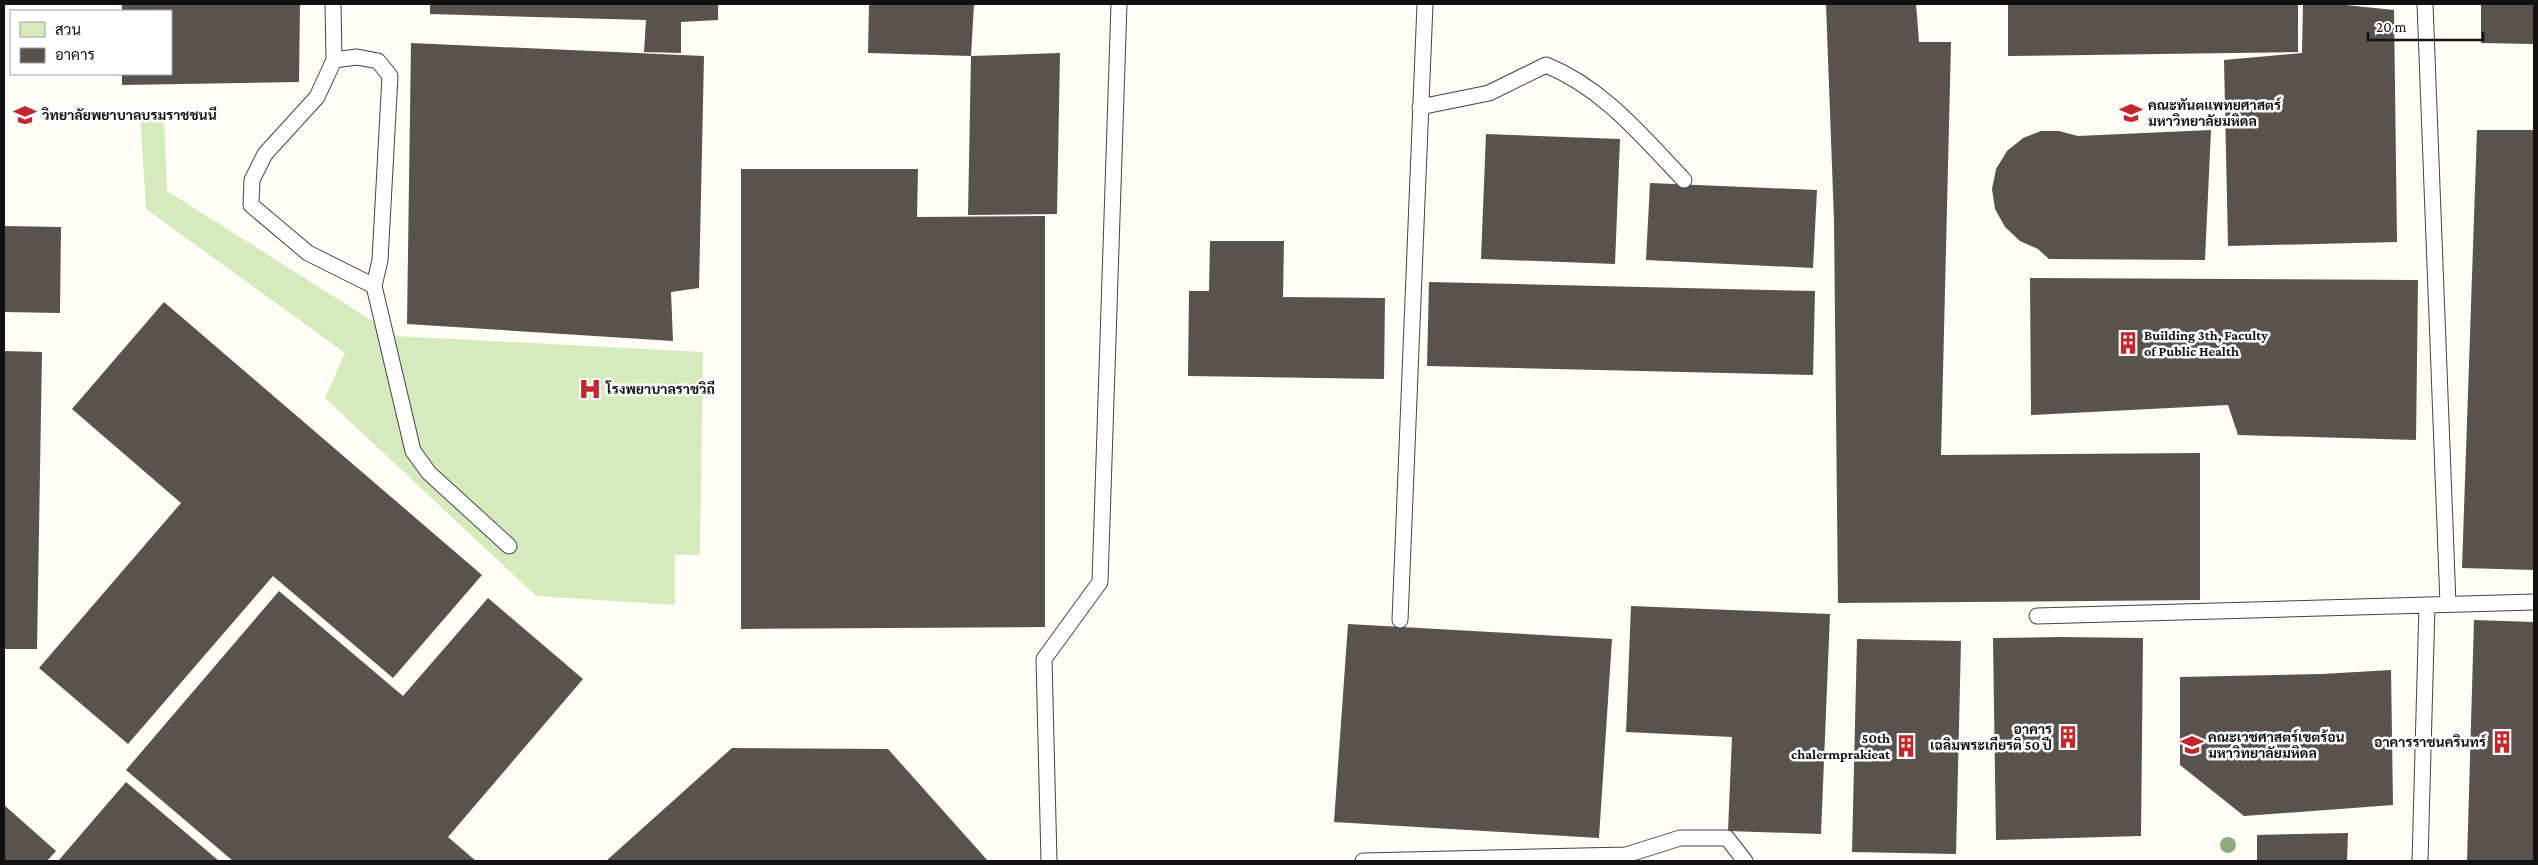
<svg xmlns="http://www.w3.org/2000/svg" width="2538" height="865" font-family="'Crimson Pro',Sarabun,serif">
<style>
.green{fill:#d5ebbd}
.building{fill:#5a524d}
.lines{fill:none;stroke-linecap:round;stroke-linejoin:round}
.service-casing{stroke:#444;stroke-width:17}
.service{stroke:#fff;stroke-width:15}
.tree{fill:#8dad7f}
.labels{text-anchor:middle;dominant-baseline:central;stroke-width:5;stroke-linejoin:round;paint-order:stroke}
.poi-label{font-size:14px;font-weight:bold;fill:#111;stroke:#fff;text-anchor:start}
</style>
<rect width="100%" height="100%" fill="#fffdf5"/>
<!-- green -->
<path class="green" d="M140 114H164L167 191 396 336 703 352 700 555H675V605L536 596 325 398 345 353 146 209Z"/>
<!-- building -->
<path class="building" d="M122 4H300L299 82 122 85V74H171V11H122Z
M430 4H718V20L681 22V53L644 52 646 20 430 14Z
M869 4H974L971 56 868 53Z
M1826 4H1916L1919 42H1951L1941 455 2200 453V600L1838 603 1834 221Z
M2008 4H2298V52L2008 56Z
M2303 4H2336L2394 10 2397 242 2228 246 2224 60 2302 53Z
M2481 4H2534V44L2481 43Z
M411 43 704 56 699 288 671 292 673 341 407 324Z
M1060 53 1057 214 968 215 971 56Z
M2211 130 2205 260 2049 259 2038 249 2020 241 2005 227 1995 209 1992 189 1996 169 2007 151 2023 138 2041 131H2059L2078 136Z
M2477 130H2534V570L2462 568Z
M1486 134 1620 139 1615 264 1481 259Z
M741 169H918L917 217 1045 216V627L741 629Z
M1650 183 1817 190 1813 268 1646 260Z
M4 226 61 227 60 313 4 312Z
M1210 241H1284L1283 297 1385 298 1384 379 1188 376 1189 291H1209Z
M2030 278 2418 280 2416 440 2238 435 2228 405 2031 415Z
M1429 282 1815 291 1813 375 1427 366Z
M164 302 482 575 393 678 273 576 128 744 39 668 181 503 72 409Z
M4 351 42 352 37 649H4Z
M279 591 403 696 488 598 583 679 448 837 476 861H233L126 770Z
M1631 606 1830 614 1821 834 1728 831 1732 737 1626 732Z
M2474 620 2534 622V861H2467Z
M1348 624 1612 639 1599 838 1334 822Z
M2061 637 2143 638 2141 836 1996 840 1993 638Z
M1857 639 1961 641 1956 854 1852 852Z
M2391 670 2393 805 2244 816 2180 765V677L2322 674Z
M732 748 888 749 988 861H606Z
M126 782 219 861 59 860Z
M4 805 56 851 47 861H4Z
M2348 833 2347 861H2257V835Z"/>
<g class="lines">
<defs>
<path id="service" d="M333 4 334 60 317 97 265 154 252 180 251 205 308 253 374 286 380 260 390 76 378 61 357 57 334 60
M2425 4 2448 604
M1420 107 1489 93 1546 65C1603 88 1642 136 1684 180
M374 286 413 451 429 473 509 546
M2037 616 2534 602
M1400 620 1425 4
M1049 861 1044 659 1100 582 1119 4
M1363 861 1626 855 1680 838H1727L1745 861
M2420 861 2427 605"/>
</defs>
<!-- service casing -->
<use href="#service" class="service-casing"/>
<!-- service -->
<use href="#service" class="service"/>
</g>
<!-- trees -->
<circle class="tree" cx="2228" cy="845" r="8"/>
<!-- icons -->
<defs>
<symbol id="university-bare" viewBox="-9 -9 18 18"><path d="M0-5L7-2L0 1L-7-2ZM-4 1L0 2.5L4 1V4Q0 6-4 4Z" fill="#c4262e" stroke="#fff" stroke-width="2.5" paint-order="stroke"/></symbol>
<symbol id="building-bare" viewBox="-9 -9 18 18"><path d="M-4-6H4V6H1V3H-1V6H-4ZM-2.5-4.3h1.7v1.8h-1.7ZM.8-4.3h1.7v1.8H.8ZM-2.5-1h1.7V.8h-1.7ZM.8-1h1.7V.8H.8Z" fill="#c4262e" stroke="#fff" stroke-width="2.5" paint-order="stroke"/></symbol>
<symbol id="hospital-bare" viewBox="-9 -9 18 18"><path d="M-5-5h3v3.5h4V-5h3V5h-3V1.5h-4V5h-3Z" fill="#c4262e" stroke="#fff" stroke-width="2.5" paint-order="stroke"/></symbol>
</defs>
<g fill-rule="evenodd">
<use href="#university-bare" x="2115" y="97" width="32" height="32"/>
<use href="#university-bare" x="9" y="99" width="32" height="32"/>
<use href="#building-bare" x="2112" y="327" width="32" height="32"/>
<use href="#hospital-bare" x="574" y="373" width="32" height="32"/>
<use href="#building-bare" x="2052" y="721" width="32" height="32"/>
<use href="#building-bare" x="2486" y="726" width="32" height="32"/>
<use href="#university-bare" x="2176" y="729" width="32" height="32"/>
<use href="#building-bare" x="1890" y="730" width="32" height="32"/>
</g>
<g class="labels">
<!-- poi labels -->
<g class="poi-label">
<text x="2148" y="105">คณะทันตแพทยศาสตร์<tspan x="2148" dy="16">มหาวิทยาลัยมหิดล</tspan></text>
<text x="42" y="115">วิทยาลัยพยาบาลบรมราชชนนี</text>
<text x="2144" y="335">Building 3th, Faculty<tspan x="2144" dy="16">of Public Health</tspan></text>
<text x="606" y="389">โรงพยาบาลราชวิถี</text>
<text x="2052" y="729" text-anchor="end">อาคาร<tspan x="2052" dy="16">เฉลิมพระเกียรติ 50 ปี</tspan></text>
<text x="2208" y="737">คณะเวชศาสตร์เขตร้อน<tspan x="2208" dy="16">มหาวิทยาลัยมหิดล</tspan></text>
<text x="1890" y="738" text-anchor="end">50th<tspan x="1890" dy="16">chalermprakieat</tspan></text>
<text x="2486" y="742" text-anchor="end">อาคารราชนครินทร์</text>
</g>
</g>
<!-- border -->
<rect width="2538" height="865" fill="none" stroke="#111111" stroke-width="10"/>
<!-- legend -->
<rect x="10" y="10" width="162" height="65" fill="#ffffff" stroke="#a0a0a0"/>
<rect x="20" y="22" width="25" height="15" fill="#d5ebbd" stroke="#a0a0a0"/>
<text x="55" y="35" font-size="15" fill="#111111">สวน</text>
<rect x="20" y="48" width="25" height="15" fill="#5a524d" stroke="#a0a0a0"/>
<text x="55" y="60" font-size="15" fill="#111111">อาคาร</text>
<!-- scale -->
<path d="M2368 32v8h115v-8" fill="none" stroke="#111111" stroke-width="2.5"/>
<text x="2376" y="32" font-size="15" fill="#111111" stroke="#ffffff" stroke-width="4" paint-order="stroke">20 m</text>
</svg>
